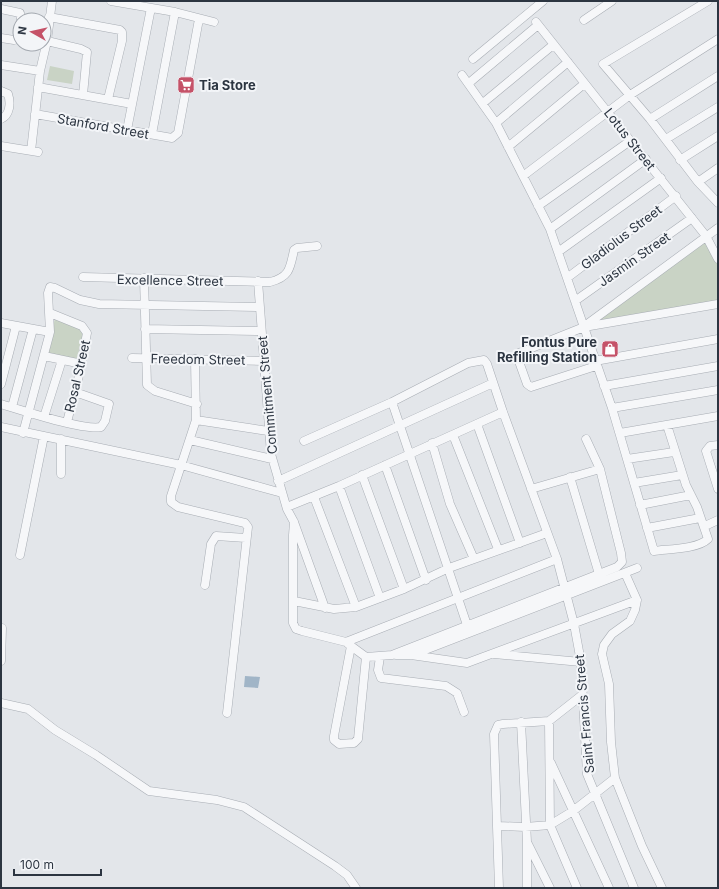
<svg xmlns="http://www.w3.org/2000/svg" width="719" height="889" font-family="Inter,sans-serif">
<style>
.green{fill:#c9d3c5}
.water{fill:#a1b5c7}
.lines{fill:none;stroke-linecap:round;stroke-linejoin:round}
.minor-casing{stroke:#a8adb4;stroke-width:9}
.minor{stroke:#f6f7f9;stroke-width:8}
.labels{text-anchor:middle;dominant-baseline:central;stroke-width:4;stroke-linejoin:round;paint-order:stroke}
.poi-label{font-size:13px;font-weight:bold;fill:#2c3541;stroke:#f3f5f8;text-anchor:start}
.street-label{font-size:13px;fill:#2c3541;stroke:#f3f5f8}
</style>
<rect width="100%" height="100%" fill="#e3e6ea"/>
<!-- green -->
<path class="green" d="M50 66 74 71 72 84 47 80Z
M706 240 718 265V302L595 323Z
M55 318 85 329 76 361 47 352Z"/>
<!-- water -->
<path class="water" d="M245 676 260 677 258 688 244 687Z"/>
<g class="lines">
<defs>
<path id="minor" d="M111 1 175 12 214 22
M708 1 603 64 650 119 698 182 718 203
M1 9 20 13 21 20
M49 17 120 30 122 32V41L108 99
M584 20 612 1
M536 22 706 236 718 259
M1 38 14 40 18 39 20 31
M47 41 81 49 87 52 83 95
M473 59 543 1
M1 65 40 71
M462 75 496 123 550 229 612 408 654 551C668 549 698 549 708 539L697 507 686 485 667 425
M469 83 538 25
M38 87 132 104
M1 91 8 94C11 103 10 115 1 119
M483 103 553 45
M35 114 172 138 178 133 199 19
M650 119 718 76
M496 123 568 62
M127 130 151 8
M152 134 175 12
M666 139 718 107
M1 146 38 152
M508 147 584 84
M31 151 40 71 47 41 52 1
M680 160 718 136
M523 176 630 95 718 39
M698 182 718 168
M538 206 630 141
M550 229 646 159
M558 252 661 178
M83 277 270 282C290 277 290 268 294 250L297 248 317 246
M144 278 147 385 155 391 197 404
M567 278 676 196
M258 281 271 454 287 509 294 522 325 608
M575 301 692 218
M50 313 82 326 87 333 78 380 67 422
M1 323 50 332
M586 325 718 228
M145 329 261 331
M44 356 82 364
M132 358 264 361
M195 359 196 420 171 496V502L178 507 245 523 248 527 227 713
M595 361 718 339
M596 366 531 387 527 384 517 356 519 353 584 327 718 304
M1 384 16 326
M604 386 718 366
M392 402 467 625
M1 404C21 410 84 431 101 427L105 421 109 404 75 392
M12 407 33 329
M612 408 718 390
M44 417 62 360
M196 420 268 431
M477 424 520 543
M1 427 181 465 282 493
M23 433 50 332 48 293 50 287 55 288 80 300 99 304 260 307
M620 433 718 416
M453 435 498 549
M61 439V474
M190 440 272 459
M304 441 392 402 468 363 484 360 487 364 503 412 557 559 574 624 581 662 587 774 634 888
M432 443 450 504 474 559
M718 445 710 446 706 451 718 489
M627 459 674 452
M385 465 426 580
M362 475 404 589
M570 477 599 574
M278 481 493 383
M634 483 682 475
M339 486 380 598
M531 489 600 469
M314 497 356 607
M640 505 691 495
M287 507 339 486 503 412
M294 522 293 535V623L296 629 302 631 346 642 557 559
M705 526 718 520
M647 528 700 518
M20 555 44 436
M625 573 637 600 635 610 630 621 612 634 604 645 602 654 609 684 611 742 615 778 642 846 662 888
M205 585 211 544 216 536 246 538
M294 601 334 609 356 607 404 589 449 568 547 533
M347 643 351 646 334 736V740L339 744 354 743 358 739 366 657
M351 646 366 657 392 655 617 567 622 562 621 553 600 469 586 439
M494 654 581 662
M396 655H411L467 663 637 600
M412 655 637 568
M380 657 378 670 381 678 446 686 457 693 464 712
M1 661 2 628
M1 703 28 709 55 730 96 755 149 791 217 800 244 807 335 866 347 875 356 888
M521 722 527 842V888
M551 763 609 888
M498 826 525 827 550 825 573 811 615 778
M528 844 550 888
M499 888 494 734 498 725 503 724 549 721
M577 888 550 825 549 721 582 695"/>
</defs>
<!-- minor casing -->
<use href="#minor" class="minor-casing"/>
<!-- minor -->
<use href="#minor" class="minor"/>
</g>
<!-- icons -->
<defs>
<symbol id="supermarket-square" viewBox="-11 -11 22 22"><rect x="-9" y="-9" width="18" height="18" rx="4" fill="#c55268" stroke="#f3f5f8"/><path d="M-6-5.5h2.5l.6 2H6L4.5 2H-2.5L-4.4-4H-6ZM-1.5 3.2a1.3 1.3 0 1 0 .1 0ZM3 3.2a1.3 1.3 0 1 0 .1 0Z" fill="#fff"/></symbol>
<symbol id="shop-square" viewBox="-11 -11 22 22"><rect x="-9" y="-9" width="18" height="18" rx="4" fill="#c55268" stroke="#f3f5f8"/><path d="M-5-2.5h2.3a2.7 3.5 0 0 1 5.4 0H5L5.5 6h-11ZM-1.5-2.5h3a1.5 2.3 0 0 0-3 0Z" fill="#fff"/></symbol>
</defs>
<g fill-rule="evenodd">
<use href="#supermarket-square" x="176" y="75" width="20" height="20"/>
<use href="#shop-square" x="600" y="339" width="20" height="20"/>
</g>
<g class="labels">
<!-- poi labels -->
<g class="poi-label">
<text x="199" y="85">Tia Store</text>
<text x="597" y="342" text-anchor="end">Fontus Pure<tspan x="597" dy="15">Refilling Station</tspan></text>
</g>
<!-- street labels -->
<g class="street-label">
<text transform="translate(103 126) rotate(10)">Stanford Street</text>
<text transform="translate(630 139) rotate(52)">Lotus Street</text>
<text transform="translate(621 237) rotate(-37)">Gladiolus Street</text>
<text transform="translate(634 259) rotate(-35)">Jasmin Street</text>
<text transform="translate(170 280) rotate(1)">Excellence Street</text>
<text transform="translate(198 359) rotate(1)">Freedom Street</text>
<text transform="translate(77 376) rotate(-77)">Rosal Street</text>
<text transform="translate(267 395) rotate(-95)">Commitment Street</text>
<text transform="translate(584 714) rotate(-95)">Saint Francis Street</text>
</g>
</g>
<!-- border -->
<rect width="719" height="889" fill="none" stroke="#2c3541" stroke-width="4"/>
<!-- north arrow -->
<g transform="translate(32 32) rotate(278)"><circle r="19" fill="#f3f5f8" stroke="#a3a8af"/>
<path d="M0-3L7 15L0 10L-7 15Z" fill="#c55268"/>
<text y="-6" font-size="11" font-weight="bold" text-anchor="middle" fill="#2c3541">N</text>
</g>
<!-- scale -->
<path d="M14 869v6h87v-6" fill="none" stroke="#2c3541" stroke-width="2"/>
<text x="20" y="869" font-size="12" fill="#2c3541" stroke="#f3f5f8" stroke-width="3" paint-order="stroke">100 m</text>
</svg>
